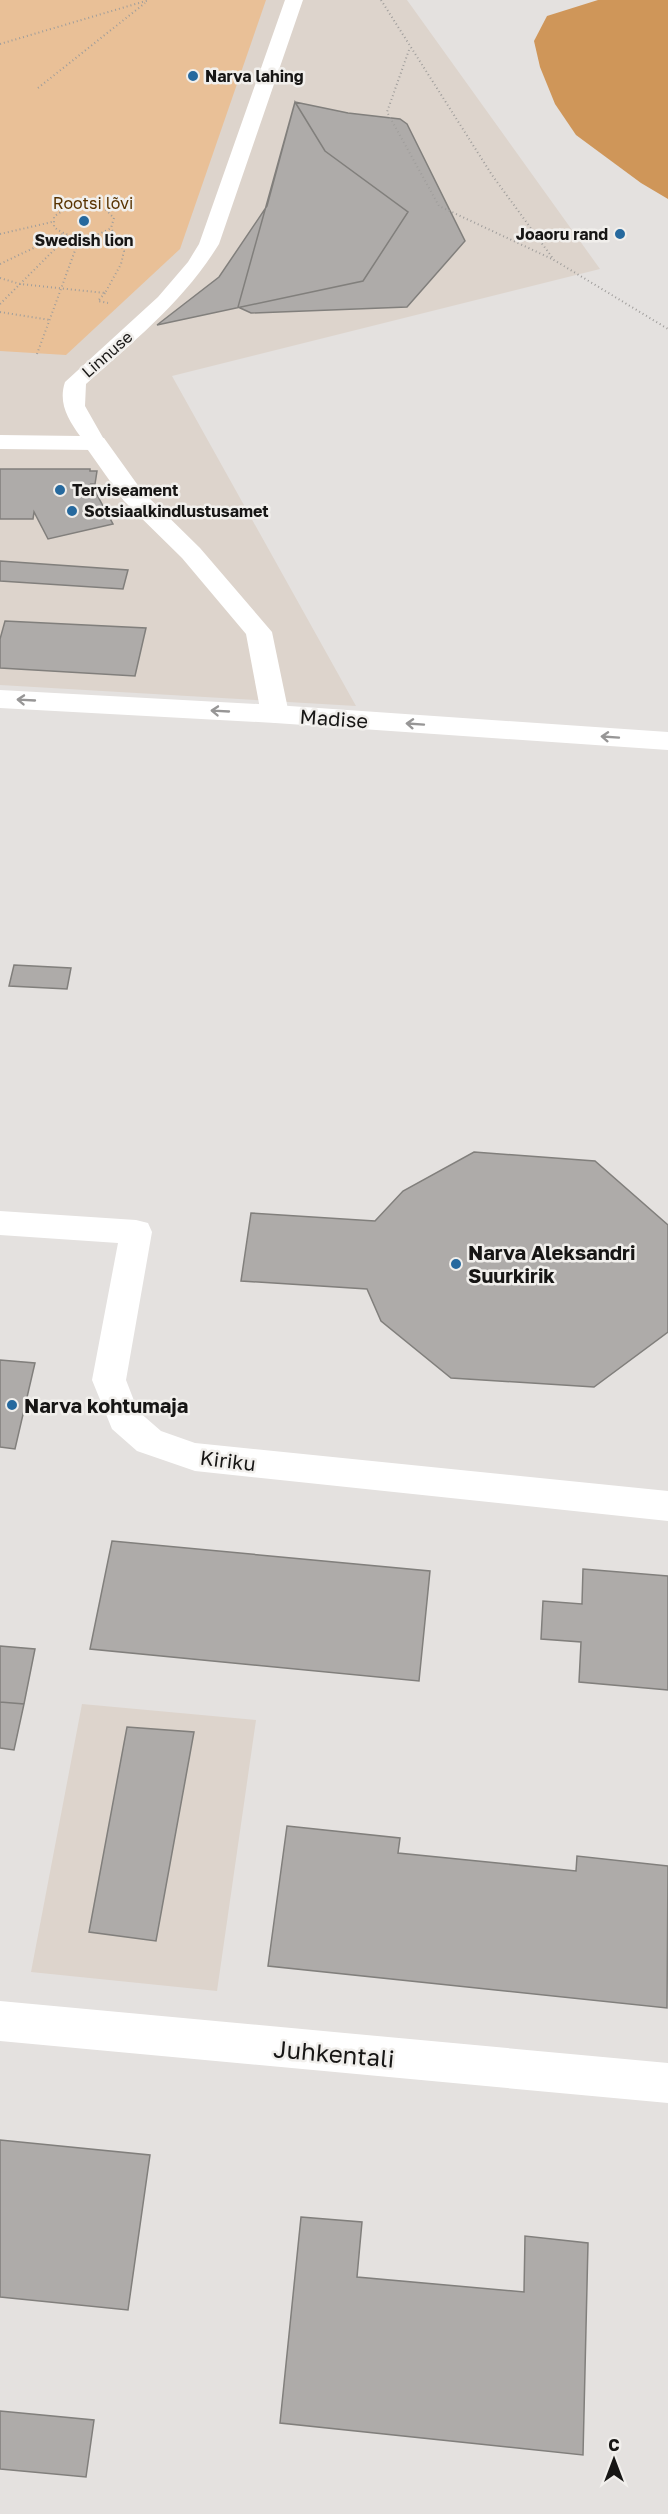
<svg xmlns="http://www.w3.org/2000/svg" width="668" height="2514" font-family="'Golos Text',sans-serif">
<style>
.built{fill:#ddd4cc}
.green{fill:#e9c097}
.water{fill:#cf9659}
.building{fill:#aeaba9;stroke:#817f7c;stroke-width:1.5}
.lines{fill:none;stroke-linecap:round;stroke-linejoin:round}
.path{stroke:#9f9d9b;stroke-width:2;stroke-dasharray:1 3;stroke-linecap:butt}
.service{fill:#fff;fill-rule:evenodd}
.minor{fill:#fff;fill-rule:evenodd}
.tertiary{fill:#fff;fill-rule:evenodd}
.oneway{stroke:#979696}
.poi-dot{fill:#26699e;stroke:#f1efec;stroke-width:2}
.labels{text-anchor:middle;dominant-baseline:central;stroke-width:5;stroke-linejoin:round;paint-order:stroke}
.far-poi-label{font-size:16px;font-weight:bold;fill:#171615;stroke:#f1efec;text-anchor:start}
.far-park-label{font-size:16px;fill:#583300;stroke:#f1efec}
.far-street-label{font-size:16px;fill:#171615;stroke:#f1efec}
.street-label{font-size:20px;fill:#171615;stroke:#f1efec}
.poi-label{font-size:20px;font-weight:bold;fill:#171615;stroke:#f1efec;text-anchor:start}
.near-street-label{font-size:24px;fill:#171615;stroke:#f1efec}
</style>
<rect width="100%" height="100%" fill="#e4e1df"/>
<!-- built -->
<path class="built" d="M0 0H407L600 269 172 376 356 706 0 685Z
M82 1704 256 1720 217 1991 31 1972Z"/>
<!-- green -->
<path class="green" d="M0 0H266L180 249 66 355 0 351Z"/>
<!-- water -->
<path class="water" d="M598 0H668V199L641 183 576 135 555 104 540 67 534 41 547 16Z"/>
<!-- building -->
<path class="building" d="M295 102 325 151 408 212 363 281 157 325 219 277 267 206Z
M295 102 348 113 400 119 407 124 465 241 407 307 251 313 238 307Z
M0 469H90V471H97L95 484H91L113 524 48 539 34 512 33 519H0Z
M0 561 128 570 123 589 0 581Z
M5 621 146 628 135 676 0 668V639Z
M14 965 71 968 67 989 9 986Z
M474 1152 595 1161 668 1225V1332L594 1387 451 1378 381 1321 367 1289 241 1281 251 1213 375 1221 403 1191Z
M0 1360 35 1363 15 1449 0 1447Z
M112 1541 430 1571 419 1681 90 1649Z
M583 1569 668 1576V1690L579 1682 581 1642 541 1639 543 1601 582 1604Z
M0 1646 35 1649 24 1704 0 1702Z
M0 1702 24 1704 14 1750 0 1748Z
M127 1727 194 1732 156 1941 89 1932Z
M287 1826 400 1838 398 1853 576 1871 577 1856 668 1866 667 2008 268 1966Z
M0 2140 150 2155 128 2310 0 2297Z
M301 2217 362 2222 357 2277 524 2292 525 2236 588 2243 583 2455 280 2423Z
M0 2411 94 2420 86 2477 0 2469Z"/>
<g class="lines">
<!-- path -->
<path class="path" d="M381 0 492 175 554 260 668 329
M0 44 149 0
M409 50 387 112 439 206 552 259
M38 88 145 3
M86 205 106 210 114 218 111 228C93 239 71 241 54 227V217C63 209 74 206 86 205Z
M0 234 52 222
M0 264 63 234
M0 278 20 284 105 293 121 264 124 251 111 228
M105 293 98 301 108 303
M0 304 68 236
M0 312 50 320
M37 354 80 237"/>
<!-- service -->
<path class="service" d="M285 0H303L219 244C184 301 135 340 86 384L85 406 106 443 103 448 95 450 0 449V435L80 436C68 419 58 403 65 382L158 297 188 262 199 244Z"/>
<!-- minor -->
<path class="minor" d="M95 436 104 438 142 491 200 548 272 632 289 714 285 720 275 723 265 720 261 714 246 634 182 558 124 501 83 443 86 438Z
M0 1211 136 1220 148 1223 152 1232 126 1380 138 1411 161 1431 195 1443 668 1491V1521L195 1471 137 1451 112 1429 92 1380 118 1243 0 1235Z
M0 2001 668 2063V2103L0 2041Z"/>
<!-- tertiary -->
<path class="tertiary" d="M0 690 275 705 668 732V750L275 723 0 708Z"/>
</g>
<!-- one-way arrows -->
<defs><path id="oneway-shaft" d="M-6 0H5M1.5-3L5.5 0L1.5 3" fill="none" stroke-width="1.6" stroke-linecap="round" stroke-linejoin="round" transform="scale(1.5)"/></defs>
<g class="oneway">
<use href="#oneway-shaft" transform="translate(26 700) rotate(-177)"/>
<use href="#oneway-shaft" transform="translate(220 711) rotate(-177)"/>
<use href="#oneway-shaft" transform="translate(415 724) rotate(-176)"/>
<use href="#oneway-shaft" transform="translate(610 737) rotate(-176)"/>
</g>
<!-- markers -->
<g class="poi-dot">
<circle cx="193" cy="76" r="6"/>
<circle cx="84" cy="221" r="6"/>
<circle cx="620" cy="234" r="6"/>
<circle cx="60" cy="490" r="6"/>
<circle cx="72" cy="511" r="6"/>
<circle cx="456" cy="1264" r="6"/>
<circle cx="12" cy="1405" r="6"/>
</g>
<g class="labels">
<!-- far-poi labels -->
<g class="far-poi-label">
<text x="205" y="76">Narva lahing</text>
<text x="608" y="234" text-anchor="end">Joaoru rand</text>
<text x="84" y="240" text-anchor="middle">Swedish lion</text>
<text x="72" y="490">Terviseament</text>
<text x="84" y="511">Sotsiaalkindlustusamet</text>
</g>
<!-- far-park labels -->
<g class="far-park-label">
<text x="93" y="203">Rootsi lõvi</text>
</g>
<!-- far-street labels -->
<g class="far-street-label">
<text transform="translate(107 354) rotate(-41)">Linnuse</text>
</g>
<!-- street labels -->
<g class="street-label">
<text transform="translate(334 718) rotate(4)">Madise</text>
<text transform="translate(228 1460) rotate(7)">Kiriku</text>
</g>
<!-- poi labels -->
<g class="poi-label">
<text x="468" y="1252">Narva Aleksandri<tspan x="468" dy="23">Suurkirik</tspan></text>
<text x="24" y="1405">Narva kohtumaja</text>
</g>
<!-- near-street labels -->
<g class="near-street-label">
<text transform="translate(334 2053) rotate(5)">Juhkentali</text>
</g>
</g>
<!-- north arrow -->
<g transform="translate(614 2460)" stroke="#f1efec" stroke-width="4.5" paint-order="stroke">
<path d="M0-4.5L10 22L0 15L-10 22Z" fill="#171615"/>
<text y="-9" font-size="16" font-weight="bold" text-anchor="middle" fill="#171615">С</text>
</g>
</svg>
